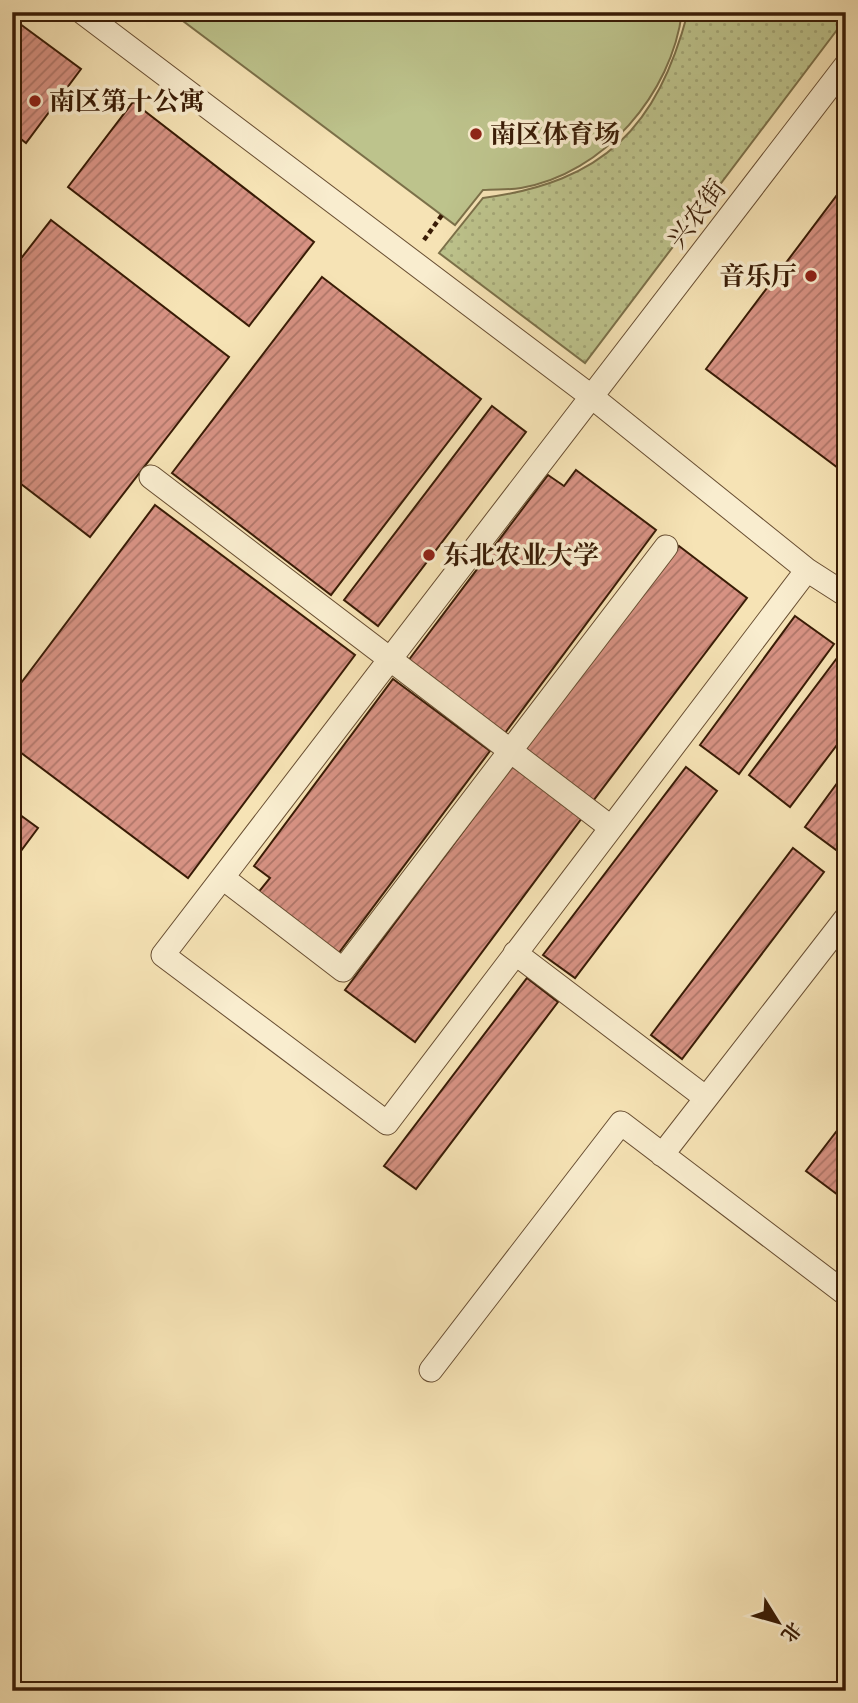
<svg xmlns="http://www.w3.org/2000/svg" width="858" height="1703" font-family="Alegreya,'Noto Serif SC',serif">
<style>
.grass{fill:url(#grass-dots);stroke:#7b7049;stroke-width:2}
.pitch{fill:#bdc38c;stroke:#7b7049;stroke-width:2}
.building{fill:url(#building-hatch);stroke:#391c06;stroke-width:2}
.lines{fill:none;stroke-linecap:round;stroke-linejoin:round}
.minor-casing{stroke:#684e32;stroke-width:25}
.path{stroke:#391c06;stroke-width:4.5;stroke-dasharray:5 3.5;stroke-linecap:butt}
.minor{stroke:#f9edcf;stroke-width:23}
.poi-dot{fill:#8f2418;stroke:#f9edcf;stroke-width:2.5}
.labels{text-anchor:middle;dominant-baseline:central;stroke-width:7;stroke-linejoin:round;paint-order:stroke}
.poi-label{font-size:26px;font-weight:bold;fill:#391c06;stroke:#f9edcf;text-anchor:start}
.street-label{font-size:26px;fill:#391c06;stroke:#f9edcf}
</style>
<defs>
<pattern id="grass-dots" width="8" height="8" patternUnits="userSpaceOnUse" patternTransform="scale(1.75)"><rect width="8" height="8" fill="#bdc38c"/><path d="M2 2h.1M6 6h.1" fill="none" stroke="#a3a777" stroke-width="1.8" stroke-linecap="round"/></pattern>
<pattern id="building-hatch" width="6" height="6" patternUnits="userSpaceOnUse" patternTransform="scale(1.75)"><rect width="6" height="6" fill="#d79283"/><path d="M-1 1l2-2M0 6l6-6M5 7l2-2" fill="none" stroke="#af7669"/></pattern>
</defs>
<rect width="100%" height="100%" fill="#f6e3b5"/>
<filter id="stains"><feTurbulence type="fractalNoise" baseFrequency=".00286" numOctaves="4"/><feColorMatrix values="0 0 0 0 .2 0 0 0 0 .09 0 0 0 0 .02 0 0 0 .5 -.17"/></filter>
<radialGradient id="worn" r=".72"><stop offset=".6" stop-color="#630" stop-opacity="0"/><stop offset="1" stop-color="#630" stop-opacity=".3"/></radialGradient>
<!-- grass -->
<path class="grass" d="M688 12H846V18L585 363 439 253 483 198C604 182 657 128 688 12Z"/>
<!-- pitch -->
<path class="pitch" d="M171 12H682C672 93 604 174 521 188 509 190 496 189 483 190L455 225Z"/>
<!-- building -->
<path class="building" d="M12 18 81 69 26 143 12 132Z
M133 102 314 242 249 326 68 187Z
M846 183V474L706 369Z
M51 220 229 357 90 537 12 477V270Z
M322 277 481 399 331 595 172 473Z
M492 406 526 432 378 626 344 600Z
M576 470 656 530 505 733 408 661 548 475 564 486Z
M155 505 355 655 188 878 12 746V695Z
M679 546 747 598 593 801 524 748Z
M795 616 834 644 739 774 700 745Z
M840 654 846 658V733L790 807 749 775Z
M393 679 490 751 338 954 257 894 270 878 254 866Z
M512 766 582 818 415 1042 345 990Z
M686 767 717 791 575 978 543 955Z
M846 771V851L843 855 805 827Z
M12 809 38 828 12 863Z
M793 848 824 872 682 1059 651 1035Z
M527 978 558 1002 416 1189 384 1166Z
M846 1119V1201L806 1171Z"/>
<g class="lines">
<defs>
<path id="minor" d="M82 12 592 397 807 570 846 595
M151 477 609 826
M807 570 387 1123 163 955 846 65
M223 878 343 970 666 547
M515 953 706 1098
M662 1155 846 918
M431 1370 621 1123 846 1294"/>
</defs>
<!-- minor casing -->
<use href="#minor" class="minor-casing"/>
<!-- path -->
<path class="path" d="M424 240 442 215"/>
<!-- minor -->
<use href="#minor" class="minor"/>
</g>
<!-- markers -->
<g class="poi-dot">
<circle cx="35" cy="101" r="7"/>
<circle cx="476" cy="134" r="7"/>
<circle cx="811" cy="276" r="7"/>
<circle cx="429" cy="555" r="7"/>
</g>
<g class="labels">
<!-- poi labels -->
<g class="poi-label">
<text x="49" y="101">南区第十公寓</text>
<text x="490" y="134">南区体育场</text>
<text x="797" y="276" text-anchor="end">音乐厅</text>
<text x="443" y="555">东北农业大学</text>
</g>
<!-- street labels -->
<g class="street-label">
<text transform="translate(697 214) rotate(-53)">兴农街</text>
</g>
</g>
<!-- margin -->
<rect width="858" height="1703" fill="none" stroke="#f6e3b5" stroke-width="42"/>
<rect x="14" y="14" width="830" height="1675" fill="none" stroke="#391c06" stroke-width="3.5"/>
<rect x="21" y="21" width="816" height="1661" fill="none" stroke="#391c06" stroke-width="2"/>
<!-- north arrow -->
<g transform="translate(778 1622) rotate(127)" stroke="#f9edcf" stroke-width="5" paint-order="stroke">
<path d="M0-5L12 26L0 18L-12 26Z" fill="#391c06"/>
<text y="-10" font-size="19" font-weight="bold" text-anchor="middle" fill="#391c06">北</text>
</g>
<rect width="100%" height="100%" filter="url(#stains)"/>
<rect width="100%" height="100%" fill="url(#worn)"/>
</svg>
